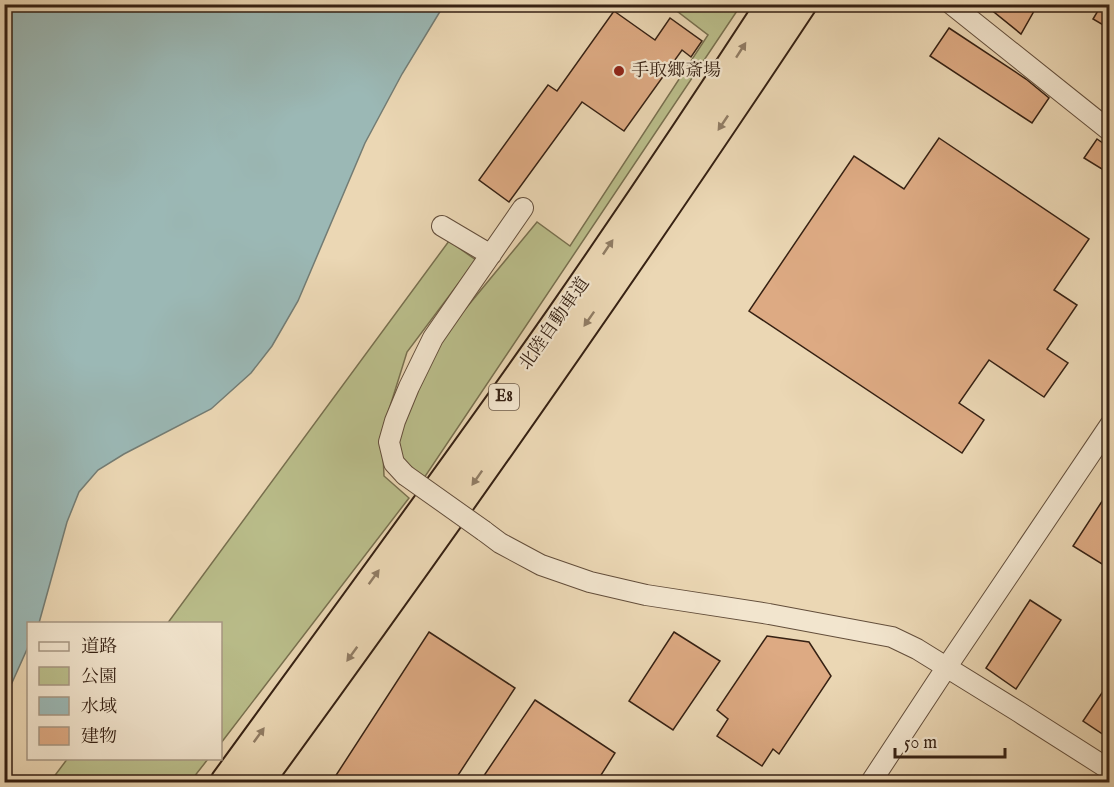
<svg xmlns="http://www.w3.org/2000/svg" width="1114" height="787" font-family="'IM FELL English','Noto Serif JP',serif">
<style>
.green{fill:#babe8b;stroke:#78704f;stroke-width:1.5}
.water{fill:#9bb8b5;stroke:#737c74;stroke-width:1.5}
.building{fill:#ddaa83;stroke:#362113;stroke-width:1.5}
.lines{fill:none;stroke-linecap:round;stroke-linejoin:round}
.minor-casing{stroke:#634e3b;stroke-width:22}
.highway-casing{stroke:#362113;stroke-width:32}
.minor{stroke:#f2e5ce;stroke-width:20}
.highway{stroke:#ebd7b4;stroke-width:28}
.minor-bridge-casing{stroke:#634e3b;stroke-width:22;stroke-linecap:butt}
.minor-bridge{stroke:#f2e5ce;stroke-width:20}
.oneway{fill:#907c64}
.poi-dot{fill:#8f2418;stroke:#f2e5ce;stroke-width:2}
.labels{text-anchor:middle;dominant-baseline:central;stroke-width:4.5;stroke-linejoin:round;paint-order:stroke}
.shield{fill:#f2e5ce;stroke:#6e5c4b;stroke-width:1.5}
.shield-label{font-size:16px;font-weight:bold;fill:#362113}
.poi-label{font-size:18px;fill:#362113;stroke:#f2e5ce;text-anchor:start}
.street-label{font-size:18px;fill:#362113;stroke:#f2e5ce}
</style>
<rect width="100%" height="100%" fill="#ebd7b4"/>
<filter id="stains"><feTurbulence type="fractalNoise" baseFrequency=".00333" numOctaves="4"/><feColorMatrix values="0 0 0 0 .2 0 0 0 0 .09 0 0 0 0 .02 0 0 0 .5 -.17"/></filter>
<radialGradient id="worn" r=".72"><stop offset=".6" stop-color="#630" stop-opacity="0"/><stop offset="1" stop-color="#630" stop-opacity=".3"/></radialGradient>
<!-- green -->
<path class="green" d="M669 5H741L424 478 407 468 398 452 399 430 438 342 537 222 570 246 708 35Z
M449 241 476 260 407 352 382 432 384 476 409 498 221 743 220 624H167Z
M68 758H208V759L190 782H50Z"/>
<!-- water -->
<path class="water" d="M5 4 444 5 402 74 365 143 298 301 272 346 251 373 211 409 124 454 98 470 79 492 67 522 39 623 28 624V647L11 685 5 695Z"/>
<!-- building -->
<path class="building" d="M984 4H1038L1021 34Z
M1102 4H1110V29L1093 19Z
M614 11 655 40 670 18 702 41 691 57 682 50 624 131 582 102 509 202 479 180 548 85 557 91Z
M949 28 1026 79 1049 98 1032 123 930 56Z
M939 138 1089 239 1054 290 1077 305 1047 349 1068 363 1044 397 989 360 959 403 984 420 962 453 749 311 854 156 904 189Z
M1097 139 1110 148V174L1084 158Z
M1110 489V569L1073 546Z
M1030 600 1061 620 1016 689 986 668Z
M429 632 515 688 453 783H331Z
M674 632 720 661 673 730 629 701Z
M767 636 809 642 831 676 779 754 773 749 762 766 717 736 728 719 717 710Z
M1110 681V727L1104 735 1083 721Z
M535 700 615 753 596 783H479Z"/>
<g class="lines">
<defs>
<path id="minor" d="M951 4 1110 131
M442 226 491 255
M405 475 394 463 389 442 395 421 409 387 433 338 523 208
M484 531 500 543 541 565 590 582 646 595 769 614 892 637 917 649 1019 712 1110 770
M871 782 946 668 1110 425"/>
<path id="highway" d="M225 782C337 628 451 474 560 318 632 214 702 110 771 4
M259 782C445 527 627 268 802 4"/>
</defs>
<!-- minor casing -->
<use href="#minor" class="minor-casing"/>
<!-- highway casing -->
<use href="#highway" class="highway-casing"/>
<!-- minor -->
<use href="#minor" class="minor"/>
<!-- highway -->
<use href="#highway" class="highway"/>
<defs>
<path id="minor-bridge" d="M405 475 484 531"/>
</defs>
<!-- minor-bridge casing -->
<use href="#minor-bridge" class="minor-bridge-casing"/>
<!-- minor-bridge -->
<use href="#minor-bridge" class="minor-bridge"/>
</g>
<!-- one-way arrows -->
<defs><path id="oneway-solid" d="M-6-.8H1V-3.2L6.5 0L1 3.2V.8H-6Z" transform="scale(1.5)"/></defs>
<g class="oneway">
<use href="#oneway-solid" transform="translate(741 50) rotate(-57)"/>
<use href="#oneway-solid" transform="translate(723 123) rotate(124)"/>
<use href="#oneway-solid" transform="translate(608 247) rotate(-56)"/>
<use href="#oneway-solid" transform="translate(589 319) rotate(125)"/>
<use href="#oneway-solid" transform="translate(477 478) rotate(125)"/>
<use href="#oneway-solid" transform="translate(374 577) rotate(-54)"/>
<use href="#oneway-solid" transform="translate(352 654) rotate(126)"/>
<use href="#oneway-solid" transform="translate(259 735) rotate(-54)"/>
</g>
<!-- markers -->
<circle class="poi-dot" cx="619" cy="71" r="6"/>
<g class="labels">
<!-- shield labels -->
<rect class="shield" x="489" y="384" width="30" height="26" rx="4.5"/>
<g class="shield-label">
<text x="504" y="397">E8</text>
</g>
<!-- poi labels -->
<g class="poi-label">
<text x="631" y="71">手取郷斎場</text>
</g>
<!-- street labels -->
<g class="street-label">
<text transform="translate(555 324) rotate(-55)">北陸自動車道</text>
</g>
</g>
<!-- margin -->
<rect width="1114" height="787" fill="none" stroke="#ebd7b4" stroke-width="24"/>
<rect x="6" y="6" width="1102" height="775" fill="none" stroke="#362113" stroke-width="3"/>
<rect x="12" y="12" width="1090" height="763" fill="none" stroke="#362113" stroke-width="1.5"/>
<!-- legend -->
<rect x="27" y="622" width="195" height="138" fill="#f2e5ce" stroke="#a79783" stroke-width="1.5"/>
<rect x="39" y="642" width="30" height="9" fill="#f2e5ce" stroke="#a79783" stroke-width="1.5"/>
<text x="81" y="652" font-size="18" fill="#362113">道路</text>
<rect x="39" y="667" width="30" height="18" fill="#babe8b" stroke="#a79783" stroke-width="1.5"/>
<text x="81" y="682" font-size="18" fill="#362113">公園</text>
<rect x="39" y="697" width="30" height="18" fill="#9bb8b5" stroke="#a79783" stroke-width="1.5"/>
<text x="81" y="712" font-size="18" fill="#362113">水域</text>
<rect x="39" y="727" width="30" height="18" fill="#ddaa83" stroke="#a79783" stroke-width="1.5"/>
<text x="81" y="742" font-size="18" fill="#362113">建物</text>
<!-- scale -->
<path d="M895 748v9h110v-9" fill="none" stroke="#362113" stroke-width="3"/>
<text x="904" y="748" font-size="18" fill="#362113" stroke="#f2e5ce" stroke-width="4.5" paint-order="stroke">50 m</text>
<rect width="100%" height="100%" filter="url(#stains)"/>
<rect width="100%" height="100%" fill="url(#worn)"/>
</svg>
